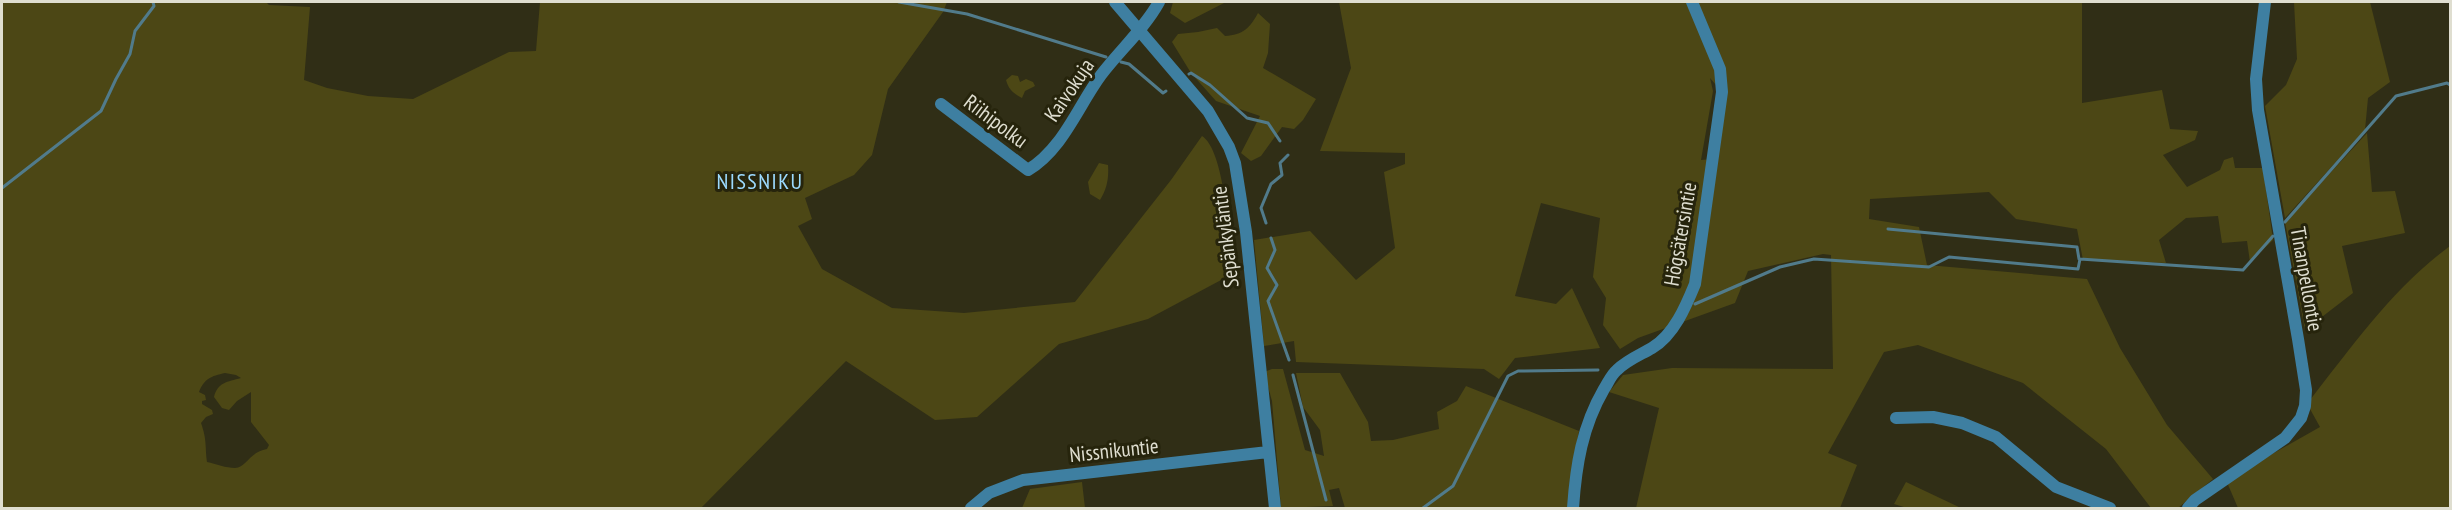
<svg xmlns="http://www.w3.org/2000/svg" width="2452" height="510" font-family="'PT Sans Narrow',sans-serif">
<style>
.green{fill:#4c4715;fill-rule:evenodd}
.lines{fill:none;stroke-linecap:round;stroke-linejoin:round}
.stream{stroke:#517b8b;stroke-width:3}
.minor{stroke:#3e7fa1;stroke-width:12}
.labels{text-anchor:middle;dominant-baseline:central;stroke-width:6;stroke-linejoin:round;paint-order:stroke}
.street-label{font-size:21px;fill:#dfded0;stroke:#26240c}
.neighbourhood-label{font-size:22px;letter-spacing:1.5px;fill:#9cdafe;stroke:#26240c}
</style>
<rect width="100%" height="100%" fill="#302e16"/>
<!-- green -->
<path class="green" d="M2 2H266L269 5 310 7 304 80 327 88 368 96 413 99 509 52 536 51 540 2H947L943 12 888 89 872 155 854 175 805 198 812 219 798 226 822 269 892 308 964 313 1075 302 1171 180 1202 136C1226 151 1230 249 1233 279H1223L1148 319 1059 344 977 417 935 420 846 361 701 508H2ZM225 373 236 375 241 378C227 382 218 382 214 397L222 408 229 410 237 401 251 392V422L269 445 267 449C249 452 247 467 235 468 226 468 216 464 207 462 205 446 207 440 201 423L206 417 213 414 212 410 202 404V401L206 400 205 395 199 392C204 379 211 376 225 373Z
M1173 2H1226L1185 23 1170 13Z
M1339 2H2082V103L2162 90 2170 129 2198 131 2195 140 2163 155 2187 187 2220 170 2224 160 2233 157 2235 168H2263L2273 240 2250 262 2247 241 2222 243 2218 216 2186 218 2159 240 2166 263 2083 260 2077 229 2016 219 1989 192 1870 199 1869 219 1919 227 1927 265 2087 279 2120 348 2167 425 2213 479 2178 508H2151L2106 449 2023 383 1918 345 1884 352 1828 453 1857 465 1840 508H1636L1659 408 1609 392 1623 375 1672 368 1833 369 1831 255 1823 254 1748 271 1735 303 1638 338 1620 349 1603 325 1606 298 1593 277 1600 218 1541 203 1515 296 1556 304 1572 288 1600 348 1515 358 1499 379 1484 369 1296 362 1294 341 1264 346 1254 240 1310 231 1356 280 1395 248 1384 172 1405 164V153L1320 151 1351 68ZM1710 78 1722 92 1713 159 1701 160 1713 91Z
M2294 2H2370L2390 82 2368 98 2365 130 2285 218 2265 106 2286 85 2297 59Z
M1258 13 1270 24 1268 53 1263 68 1316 99 1303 120 1294 129 1282 127 1261 156 1251 161 1241 153 1260 116 1216 101 1191 73 1172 42 1178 34 1198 32 1217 28 1225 36C1243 35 1250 28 1258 13Z
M1012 75 1018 76 1020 82 1026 79 1033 82 1035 86 1025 91 1022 98C1013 93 1009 90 1006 80Z
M2367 133 2372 192 2395 191 2405 233 2342 246 2353 293 2305 330 2285 222Z
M1099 163 1108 165C1109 178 1107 189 1100 200L1090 194 1088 182Z
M2450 246V508H2238L2226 480 2320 427 2310 409V400C2353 345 2394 287 2450 246Z
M1272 369H1283L1305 450 1324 456 1320 430 1303 407 1296 373H1340L1368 422 1371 441 1393 440 1439 429 1437 412 1457 401 1466 386 1579 431 1574 459 1570 508H1345L1339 488 1329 490 1333 506 1281 508 1272 401 1264 372Z
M1082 482 1085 508H1022L1030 489Z
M1906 482 1961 508H1907L1894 504Z"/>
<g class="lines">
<!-- stream -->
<path class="stream" d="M899 2 967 14 1106 57
M1121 62 1129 64 1163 93 1166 91
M1189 74 1191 73 1210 85 1247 118 1268 123 1280 141
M2 188 101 111 116 79 130 54 135 31 154 6 153 2
M2285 222 2396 96 2447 83 2450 85
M1266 223 1261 208 1271 184 1282 175 1280 163 1288 155
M1888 229 2077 247 2079 259
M1271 238 1275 250 1267 268 1277 285 1268 301 1289 360
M1695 304 1780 267 1814 259 1929 267 1949 257 2078 269 2080 259 2243 270 2273 236
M1293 375 1326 500
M1423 508 1453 486 1508 376 1518 371 1598 370"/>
<!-- minor -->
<path class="minor" d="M1115 2 1208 111 1229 147 1235 163 1246 232 1275 508
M941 104 1028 170C1063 149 1078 106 1101 75 1120 50 1144 29 1159 2
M1896 418 1933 417 1962 423 1996 437 2056 487 2110 508
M971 508 989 493 1023 480 1268 452
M1573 508C1576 465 1582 427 1604 389 1608 383 1611 375 1617 370 1627 360 1640 355 1652 348 1674 335 1686 306 1695 284L1722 92 1720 69 1692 2
M2188 508 2195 500 2285 438 2301 418 2305 406 2306 390 2298 339 2258 110 2256 79 2265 2"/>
</g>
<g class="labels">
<!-- street labels -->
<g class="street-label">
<text transform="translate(1069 90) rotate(-56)">Kaivokuja</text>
<text transform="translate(996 121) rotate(37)">Riihipolku</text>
<text transform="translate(1680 234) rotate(-80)">Högsätersintie</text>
<text transform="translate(1225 237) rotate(-97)">Sepänkyläntie</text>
<text transform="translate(2307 279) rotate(80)">Tinanpellontie</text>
<text transform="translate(1114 450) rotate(-6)">Nissnikuntie</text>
</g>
<!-- neighbourhood labels -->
<g class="neighbourhood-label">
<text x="760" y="181">NISSNIKU</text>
</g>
</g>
<!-- border -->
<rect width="2452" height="510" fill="none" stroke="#dfded0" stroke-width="6"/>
</svg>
